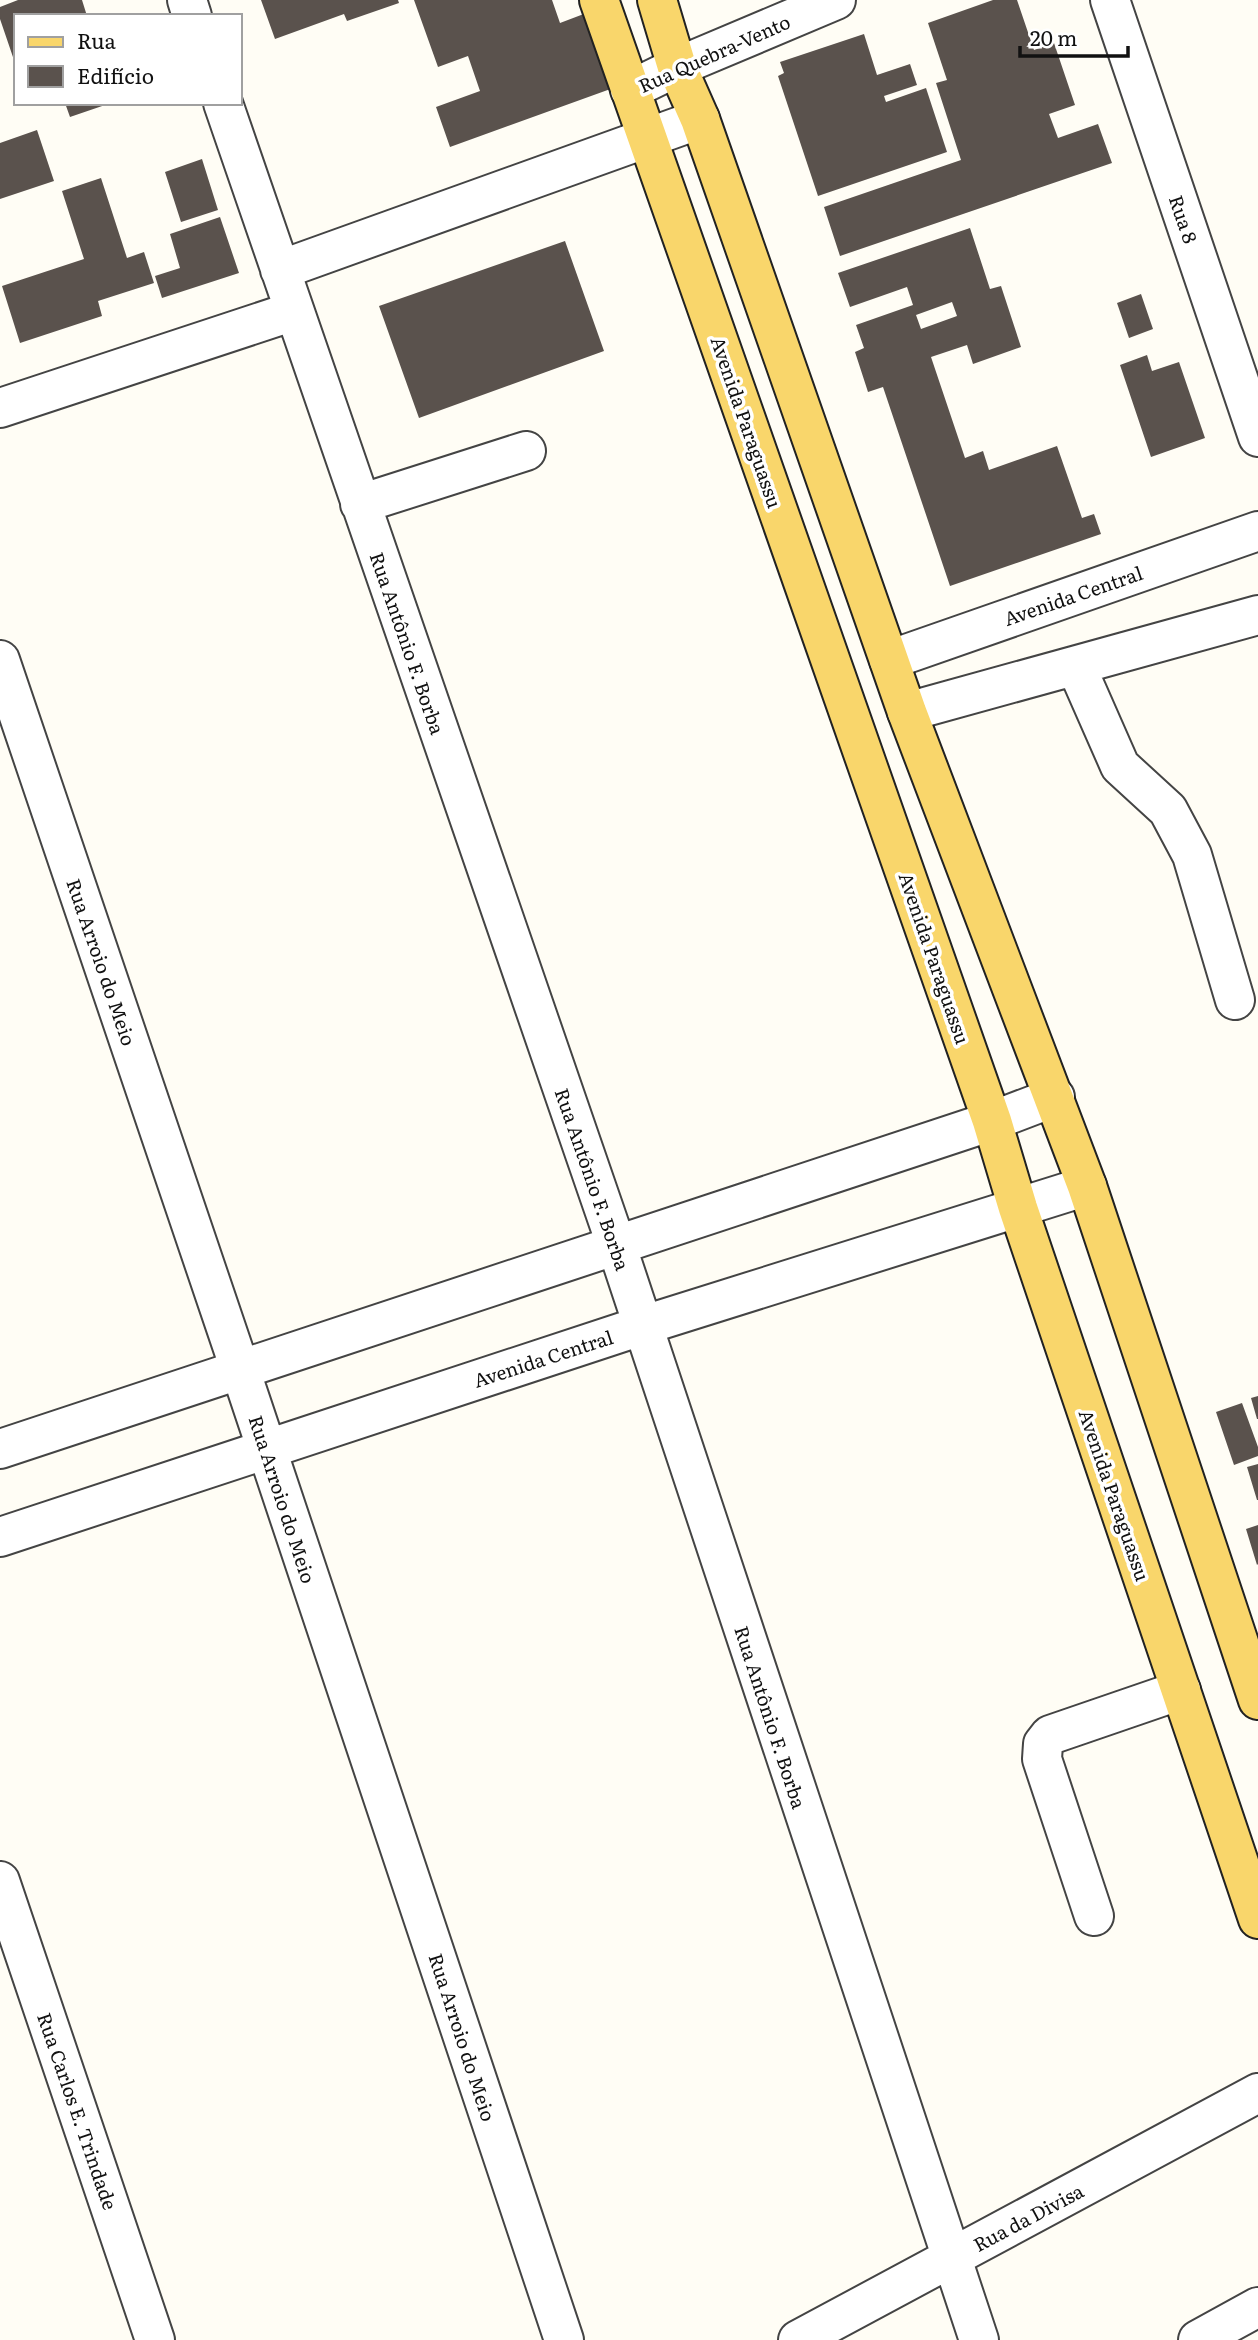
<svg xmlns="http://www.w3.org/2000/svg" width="1258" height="2340" font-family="Literata,serif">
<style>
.building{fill:#5a524d;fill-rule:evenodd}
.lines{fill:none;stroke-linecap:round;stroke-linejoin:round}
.minor-casing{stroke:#444;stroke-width:42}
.major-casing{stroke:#222;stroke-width:42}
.minor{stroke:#fff;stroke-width:38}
.major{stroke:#f9d66b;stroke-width:38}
.labels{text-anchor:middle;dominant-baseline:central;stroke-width:7;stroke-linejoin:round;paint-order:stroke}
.street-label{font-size:19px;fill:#111;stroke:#fff}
</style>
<rect width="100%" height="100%" fill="#fffdf5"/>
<!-- building -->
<path class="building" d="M18 0H82L87 16H16L15 63 0 19V7Z
M261 0H398L399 3 347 21 344 14 275 39Z
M414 0H552L560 23 589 12 616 87 450 147 436 107 480 91 468 56 438 67Z
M993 0H1017L1034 50 1054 43 1075 105 1049 114 1058 138 1098 124 1112 163 840 256 824 207 961 160 936 83 947 80 928 23Z
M864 34 877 75 910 64 917 85 884 96 886 102 926 88 947 152 818 196 778 76 784 73 780 62Z
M65 103H108V104L70 117Z
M37 130 54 181 0 199V143Z
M202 159 218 210 181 222 165 172Z
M101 178 127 258 144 252 154 283 98 301 102 316 20 343 2 286 84 259 62 191Z
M220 217 239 273 162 298 155 276 180 268 170 234Z
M970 228 990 289 1001 286 1021 347 973 364 967 345 931 357 965 458 983 451 989 470 1057 446 1082 518 1094 514 1101 534 950 586 883 387 868 392 855 352 864 348 856 325 913 305 907 287 850 307 838 273ZM952 302 957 316 921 329 916 315Z
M565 241 604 351 419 418 379 306Z
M1141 294 1153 329 1129 338 1117 303Z
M1147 355 1152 371 1179 362 1205 438 1151 457 1120 365Z
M1258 1396V1419H1257L1251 1398Z
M1242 1403 1258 1447V1456L1234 1465 1216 1412Z
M1258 1464V1500H1257L1247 1467Z
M1258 1525V1564L1257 1565 1246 1529Z"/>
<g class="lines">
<defs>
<path id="minor" d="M187 0 192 16
M1110 0 1258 437
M630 90 677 67 836 0
M223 103 616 1244 979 2340
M280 270 700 119
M0 408 294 311
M360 504 526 451
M0 660 240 1369 564 2340
M889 660 1258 531
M1076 666 1120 766 1168 810 1192 855 1235 1000
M907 712 1258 615
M0 1449 992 1121 1055 1097
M0 1537 641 1326 1087 1186
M0 1881 155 2340
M1094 1916 1042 1759 1043 1744 1050 1735 1181 1690
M798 2340 1258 2093
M1198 2340 1258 2307"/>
<path id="major" d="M599 0 992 1121 1018 1208 1258 1919
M657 0 677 67 700 119 907 712 1087 1186 1258 1700"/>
</defs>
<!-- minor casing -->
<use href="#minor" class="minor-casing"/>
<!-- major casing -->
<use href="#major" class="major-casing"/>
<!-- minor -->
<use href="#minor" class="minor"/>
<!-- major -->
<use href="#major" class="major"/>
</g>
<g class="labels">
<!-- street labels -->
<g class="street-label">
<text transform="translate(714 53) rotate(-24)">Rua Quebra-Vento</text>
<text transform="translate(1184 219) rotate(71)">Rua 8</text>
<text transform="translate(747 422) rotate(71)">Avenida Paraguassu</text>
<text transform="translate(1073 595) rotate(-19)">Avenida Central</text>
<text transform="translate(408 643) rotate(71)">Rua Antônio F. Borba</text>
<text transform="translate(935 958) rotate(71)">Avenida Paraguassu</text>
<text transform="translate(102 962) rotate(71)">Rua Arroio do Meio</text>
<text transform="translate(593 1179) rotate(71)">Rua Antônio F. Borba</text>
<text transform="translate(543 1358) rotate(-18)">Avenida Central</text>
<text transform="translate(1115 1495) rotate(71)">Avenida Paraguassu</text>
<text transform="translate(283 1499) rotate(72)">Rua Arroio do Meio</text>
<text transform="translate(771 1717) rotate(72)">Rua Antônio F. Borba</text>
<text transform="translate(463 2037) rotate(72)">Rua Arroio do Meio</text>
<text transform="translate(78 2111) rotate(71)">Rua Carlos E. Trindade</text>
<text transform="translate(1028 2217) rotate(-28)">Rua da Divisa</text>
</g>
</g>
<!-- legend -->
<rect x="14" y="14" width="228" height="91" fill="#ffffff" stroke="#a0a0a0" stroke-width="2"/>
<rect x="28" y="37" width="35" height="10" fill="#f9d66b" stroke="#a0a0a0" stroke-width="2"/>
<text x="77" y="49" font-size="21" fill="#111111">Rua</text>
<rect x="28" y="66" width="35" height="21" fill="#5a524d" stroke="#a0a0a0" stroke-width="2"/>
<text x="77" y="84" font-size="21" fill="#111111">Edifício</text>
<!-- scale -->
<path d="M1020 46v10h108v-10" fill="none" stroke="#111111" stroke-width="3.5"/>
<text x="1030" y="46" font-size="21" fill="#111111" stroke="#ffffff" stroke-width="5" paint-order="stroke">20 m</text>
</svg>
